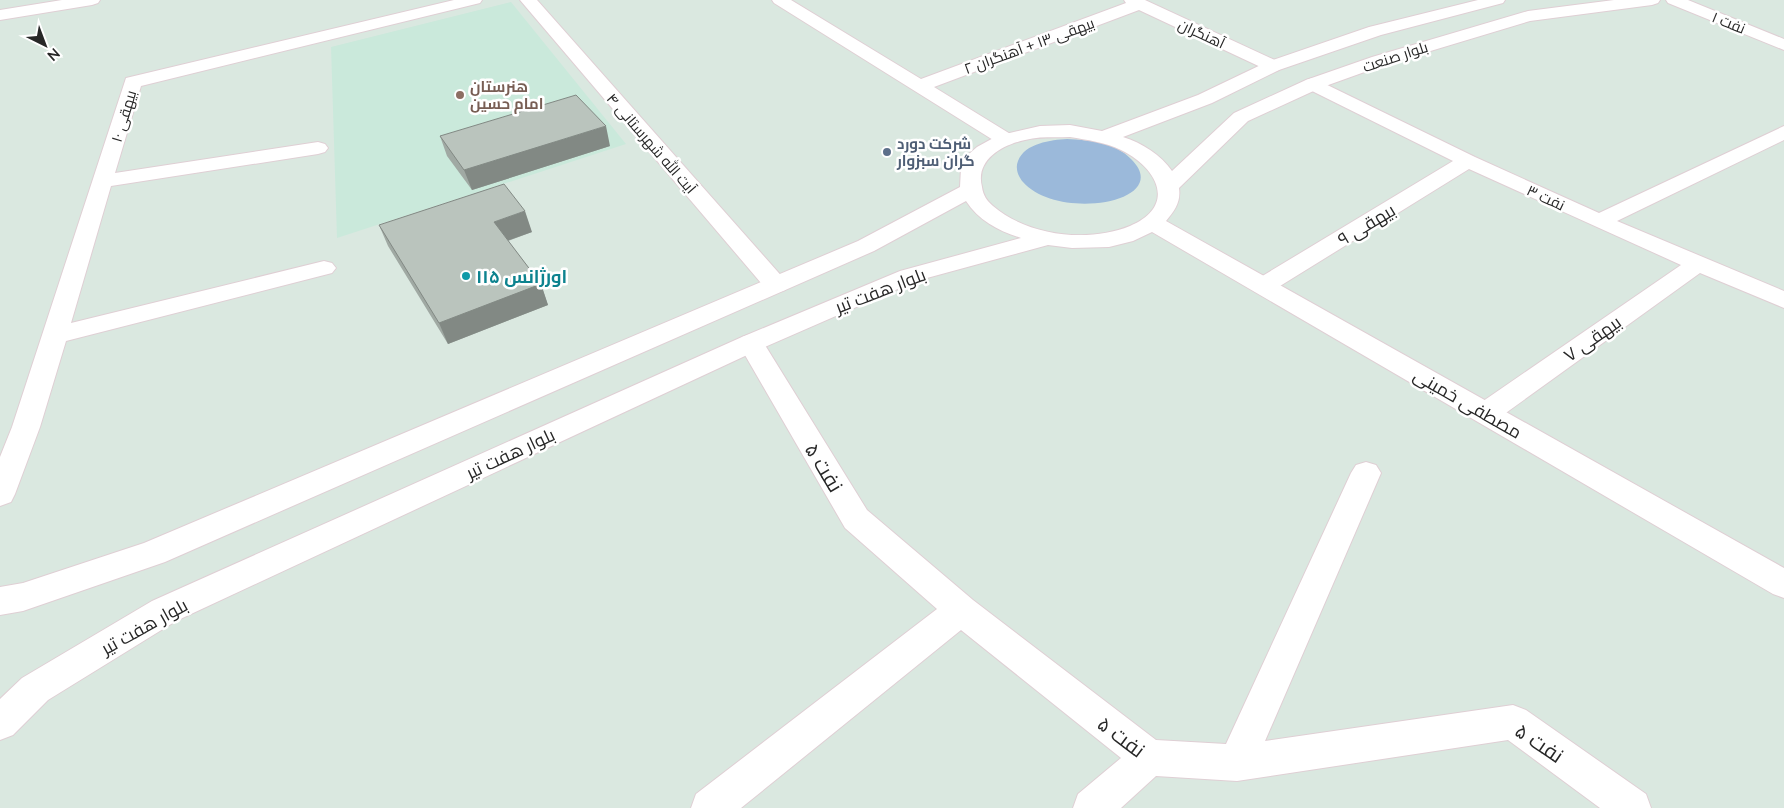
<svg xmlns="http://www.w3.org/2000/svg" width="1784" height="808" font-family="Lato,Cairo,sans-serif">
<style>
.education{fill:#cae9db}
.green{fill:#9bb9da}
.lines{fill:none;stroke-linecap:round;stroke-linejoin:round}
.street-casing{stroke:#dfcfd4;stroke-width:2}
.secondary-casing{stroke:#dfcfd4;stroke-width:2}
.street{fill:#fff;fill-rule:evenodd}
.secondary{fill:#fff;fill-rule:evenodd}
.wall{fill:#a0a9a3}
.shaded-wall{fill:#828984}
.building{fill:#bac4bd;stroke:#828984}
.education-dot{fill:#8d6e63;stroke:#fff;stroke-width:2}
.service-dot{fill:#5c6f8a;stroke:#fff;stroke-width:2}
.culture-dot{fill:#0f9aa8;stroke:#fff;stroke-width:2}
.labels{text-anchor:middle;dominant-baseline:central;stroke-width:5;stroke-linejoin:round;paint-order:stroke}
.far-street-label{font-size:15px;fill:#272727;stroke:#fff}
.far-education-label{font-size:15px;font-weight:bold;fill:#785e54;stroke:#fff;text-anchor:start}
.far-service-label{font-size:15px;font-weight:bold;fill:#4e5e75;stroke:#fff;text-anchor:start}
.street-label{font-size:18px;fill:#272727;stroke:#fff}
.culture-label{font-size:18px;font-weight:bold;fill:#0d838f;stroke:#fff;text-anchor:start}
.near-street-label{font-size:21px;fill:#272727;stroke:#fff}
</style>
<rect width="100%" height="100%" fill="#dae8e0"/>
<!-- education -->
<path class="education" d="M511 2 626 144 337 238 331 47Z"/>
<!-- green -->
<path class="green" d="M1067 139C1089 140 1115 142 1131 159 1175 202 1058 222 1023 182 1018 176 1015 168 1018 161 1025 143 1051 140 1067 139Z"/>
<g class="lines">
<defs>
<path id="street" d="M62 0H100L98 3 92 5 0 20V10Z
M454 0H482L480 3 141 86 115 173 318 142 325 144 328 148 325 152 318 154 111 186 71 323 324 261 332 263 336 268 332 273 66 341 40 427 15 494 11 502 0 506V457L12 427 126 78Z
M520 0H537L785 280 788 285 785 290 776 293 767 290Z
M772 0H791L921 79 1126 3 1124 0H1145L1279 62 1282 66 1279 70 1273 71 1267 70 1139 10 934 87 1012 135 1015 139 1012 143 1005 145 998 143 774 3Z
M1666 0H1688L1784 39V50L1668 3Z
M1313 78 1475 157 1599 213 1784 126V140L1617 221 1784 291V308L1700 273 1496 420 1486 423 1476 420 1472 413 1476 406 1681 265 1469 169 1272 291 1263 294 1254 291 1251 286 1254 281 1453 161 1306 88 1304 84 1306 80Z
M751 334 760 337 867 510 973 600 1156 740 1226 744 1351 473 1356 465 1366 462 1376 465 1381 473 1265 741 1513 705 1526 710 1646 794 1651 808H1600L1508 740 1237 781 1156 776 1121 808H1073L1078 794 1121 758 961 630 741 808H691L696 794 937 609 845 528 738 343 742 337Z"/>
<path id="secondary" d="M1478 0H1505L1503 3 1381 35 1279 70 1212 103 1123 137C1142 143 1161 155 1172 171L1234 113 1306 80 1372 57 1528 11 1614 0H1660L1658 3 1652 5 1530 21 1384 65 1320 88 1248 121 1179 188C1181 202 1175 210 1166 221L1784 568V598L1773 594 1152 232 1133 241 1109 247 1072 248 1048 245 916 281 760 349 176 621 48 700 13 735 0 740V699L22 678 152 601 742 337 900 271 1021 238C999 231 979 221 966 201L874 251 165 562 23 611 0 615V587L23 583 144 543 858 241 960 187 961 168 969 154 977 147 997 136 1040 126 1070 125 1102 131 1198 95 1267 62 1369 27ZM1070 137C1087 140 1105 142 1121 150 1158 168 1177 206 1130 226 1088 243 1028 236 993 206 987 201 983 195 982 187 975 160 1002 145 1025 140 1040 136 1055 138 1070 137Z"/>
</defs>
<!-- street casing -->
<use href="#street" class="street-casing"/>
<!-- secondary casing -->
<use href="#secondary" class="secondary-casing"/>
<!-- street -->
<use href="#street" class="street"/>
<!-- secondary -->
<use href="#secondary" class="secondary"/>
</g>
<!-- wall -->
<path class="wall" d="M440 136 610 146 472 190 447 156Z
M379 225 532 232 508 241 541 284 548 305 448 344 388 246Z"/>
<!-- shaded-wall -->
<path class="shaded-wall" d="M606 126 610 146 472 190 464 170Z
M525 211 532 232 501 243 494 222Z
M541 284 548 305 448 344 439 323Z"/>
<!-- building -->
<path class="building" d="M576 95 606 126 464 170 440 136Z
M504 184 525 211 494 222 541 284 439 323 379 225Z"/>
<!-- markers -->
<circle class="education-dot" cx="460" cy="95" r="5"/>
<circle class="service-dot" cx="887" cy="152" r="5"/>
<circle class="culture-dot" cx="466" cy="276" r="5"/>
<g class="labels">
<!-- far-street labels -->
<g class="far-street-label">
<text transform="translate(1729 22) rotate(22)">نفت ۱</text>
<text transform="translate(1202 33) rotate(25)">آهنگران</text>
<text transform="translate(1029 45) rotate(-20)">بیهقی ۱۳ + آهنگران ۲</text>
<text transform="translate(1395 56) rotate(-18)">بلوار صنعت</text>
<text transform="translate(123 116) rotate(-73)">بیهقی ۱۰</text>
<text transform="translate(652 143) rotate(49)">آیت الله شهرستانی ۴</text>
<text transform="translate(1546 197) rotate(25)">نفت ۳</text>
</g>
<!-- far-education labels -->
<g class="far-education-label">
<text x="470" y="86">هنرستان<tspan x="470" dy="17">امام حسین</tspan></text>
</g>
<!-- far-service labels -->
<g class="far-service-label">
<text x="897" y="143">شرکت دورد<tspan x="897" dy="17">گران سبزوار</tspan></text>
</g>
<!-- street labels -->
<g class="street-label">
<text transform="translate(1366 224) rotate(-31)">بیهقی ۹</text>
<text transform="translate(880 290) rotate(-21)">بلوار هفت تیر</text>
<text transform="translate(1592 338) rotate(-35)">بیهقی ۷</text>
<text transform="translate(1468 403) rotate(30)">مصطفی خمینی</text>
<text transform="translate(510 453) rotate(-25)">بلوار هفت تیر</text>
<text transform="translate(144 626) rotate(-29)">بلوار هفت تیر</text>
</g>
<!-- culture labels -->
<g class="culture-label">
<text x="476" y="276">اورژانس ۱۱۵</text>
</g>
<!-- near-street labels -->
<g class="near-street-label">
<text transform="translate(825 467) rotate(59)">نفت ۵</text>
<text transform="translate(1122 736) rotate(37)">نفت ۵</text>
<text transform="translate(1540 742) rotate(34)">نفت ۵</text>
</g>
</g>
<!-- north arrow -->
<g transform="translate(45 45) rotate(138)" stroke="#ffffff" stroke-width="4" paint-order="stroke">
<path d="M0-4L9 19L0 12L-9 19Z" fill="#272727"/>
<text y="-8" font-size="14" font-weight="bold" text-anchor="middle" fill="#272727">N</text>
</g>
</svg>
